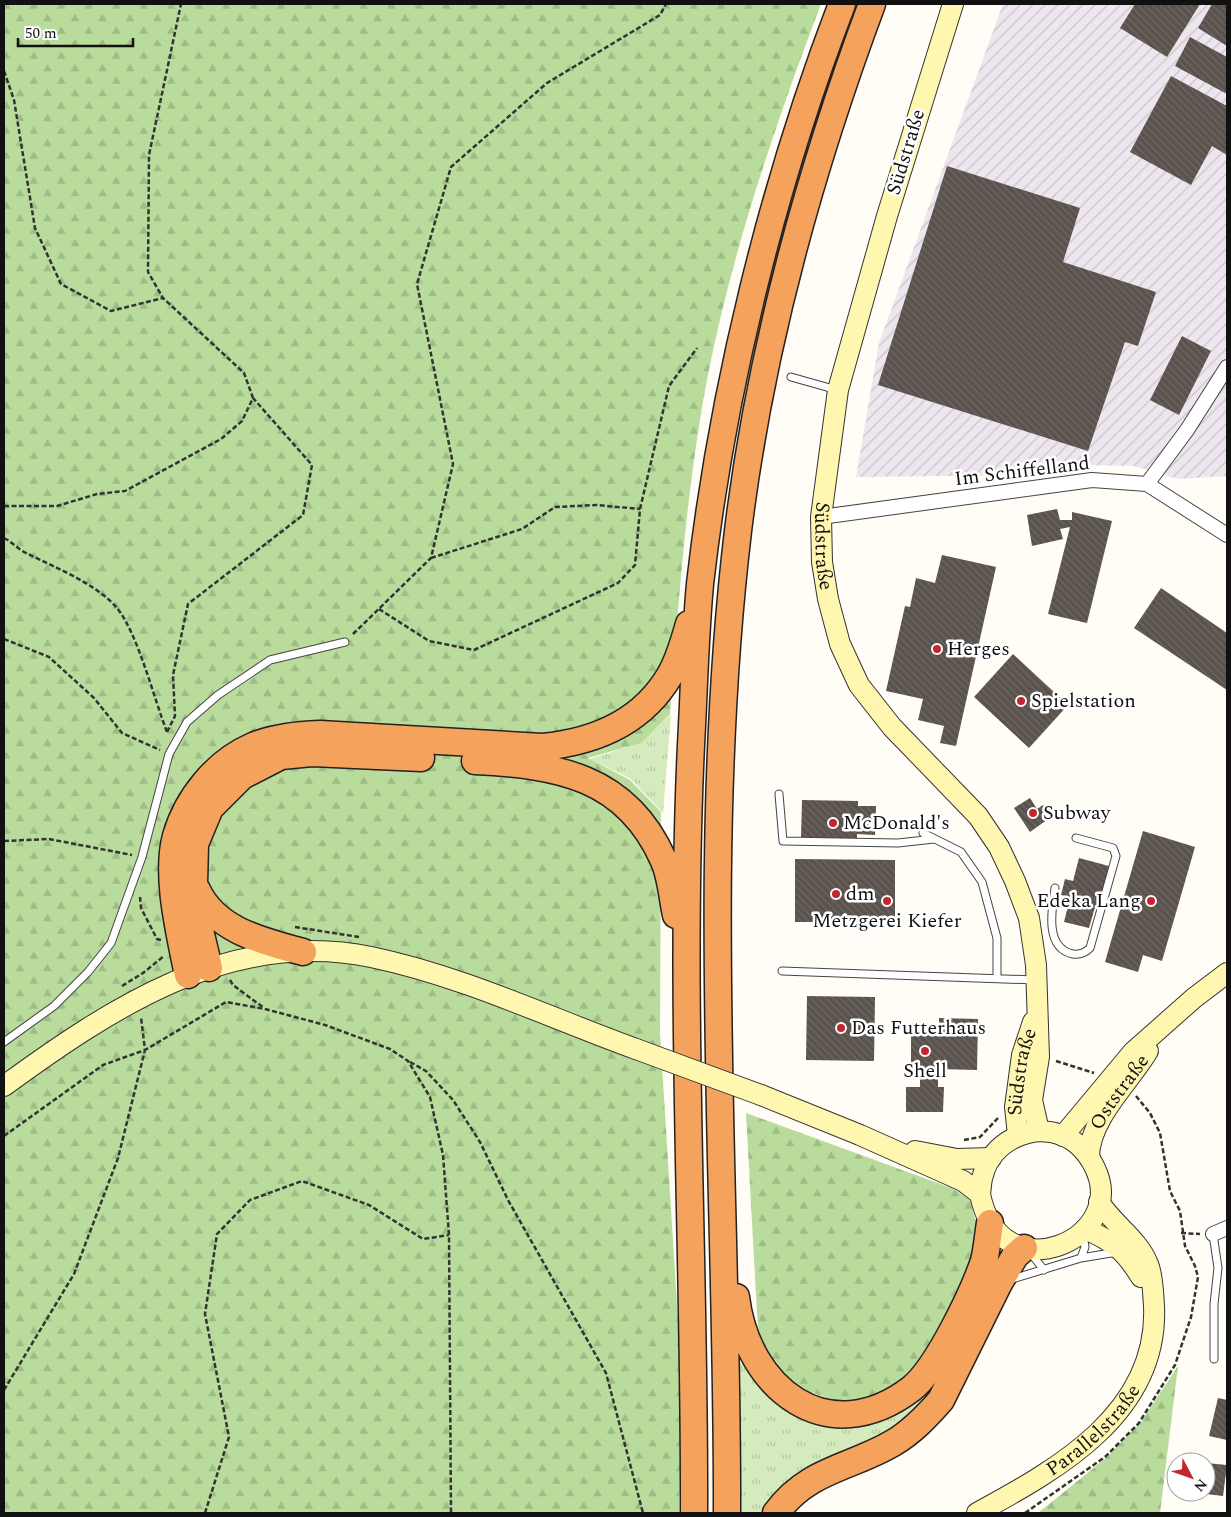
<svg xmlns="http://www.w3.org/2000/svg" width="1231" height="1517" font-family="Spectral,serif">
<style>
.industrial{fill:url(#industrial-furrows)}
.grass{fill:url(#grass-tufts)}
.forest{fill:url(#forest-firs)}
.building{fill:url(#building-back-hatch)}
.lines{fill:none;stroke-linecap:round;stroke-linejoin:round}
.lane-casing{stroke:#444;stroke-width:9}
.street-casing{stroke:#444;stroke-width:16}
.secondary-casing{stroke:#333;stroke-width:22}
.highway-casing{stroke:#222;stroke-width:29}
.path{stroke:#333;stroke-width:2.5;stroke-dasharray:5 2.5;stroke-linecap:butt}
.lane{stroke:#fff;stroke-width:7}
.street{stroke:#fff;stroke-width:14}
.secondary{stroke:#fff6b0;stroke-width:20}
.highway{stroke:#f5a25d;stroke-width:26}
.secondary-bridge-casing{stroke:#333;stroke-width:22;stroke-linecap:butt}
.secondary-bridge{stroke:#fff6b0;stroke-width:20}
.poi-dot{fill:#c4262e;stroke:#fff;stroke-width:2}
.labels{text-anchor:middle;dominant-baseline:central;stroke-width:5;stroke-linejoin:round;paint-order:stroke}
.street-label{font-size:20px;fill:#111;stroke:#fff}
.poi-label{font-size:20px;fill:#111;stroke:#fff;text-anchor:start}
</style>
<defs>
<pattern id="industrial-furrows" width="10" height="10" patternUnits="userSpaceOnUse" patternTransform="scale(1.25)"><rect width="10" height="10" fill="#eee6ef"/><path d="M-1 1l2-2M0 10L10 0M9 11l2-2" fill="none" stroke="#cbc4cc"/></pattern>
<pattern id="grass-tufts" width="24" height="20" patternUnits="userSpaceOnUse" patternTransform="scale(1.25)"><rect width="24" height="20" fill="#d5ebbd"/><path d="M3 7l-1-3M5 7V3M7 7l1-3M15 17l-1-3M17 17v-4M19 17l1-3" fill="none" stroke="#b6c8a1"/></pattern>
<pattern id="forest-firs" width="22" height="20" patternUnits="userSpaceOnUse" patternTransform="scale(1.25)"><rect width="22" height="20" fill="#b9dc9c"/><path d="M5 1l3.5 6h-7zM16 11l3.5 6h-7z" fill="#9ebc85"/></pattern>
<pattern id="building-back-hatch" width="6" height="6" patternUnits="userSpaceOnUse" patternTransform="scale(1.25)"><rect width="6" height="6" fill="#5a524d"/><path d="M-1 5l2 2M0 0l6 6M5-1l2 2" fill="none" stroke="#6d6662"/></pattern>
</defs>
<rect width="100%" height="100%" fill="#fffdf5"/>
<!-- industrial -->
<path class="industrial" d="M1003 4H1227V476L1178 479 1134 466 1088 465 1030 475 856 477 879 343Z"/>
<!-- grass -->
<path class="grass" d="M671 714 663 813 631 779 590 759 640 743Z
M954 1356 920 1411 765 1513H737L740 1363 749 1365 820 1421Z"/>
<!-- forest -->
<path class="forest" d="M4 4H821C772 133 727 266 703 402 685 505 678 609 670 714L641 743 588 758 630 780 661 812 660 1033 682 1385 679 1513H4Z
M746 1113 954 1189 971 1201 974 1216 980 1230 977 1260 920 1369 901 1385 869 1398 844 1403 810 1392 787 1379 770 1359 759 1337 757 1313Z
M1178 1366 1160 1513H1038L1106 1458 1141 1422Z"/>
<!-- building -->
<path class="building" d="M1135 4H1200L1167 57 1120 28Z
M1212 4H1227V46L1198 28Z
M1190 37 1227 57V94L1175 66Z
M1171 76 1227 106V155L1212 146 1191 185 1130 152Z
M947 166 1080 208 1063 262 1156 292 1138 346 1125 342 1088 451 878 385Z
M1182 336 1211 351 1179 415 1150 400Z
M1057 509 1060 520H1072V512L1112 521 1087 623 1048 614 1070 527 1060 529 1063 539 1032 546 1027 515Z
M942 555 996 567 956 746 940 743 944 726 918 720 923 699 886 691 905 606 910 607 916 578 935 583Z
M1161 588 1227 633V690L1134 628Z
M1013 654 1068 705 1029 748 974 697Z
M1030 798 1037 809 1043 805 1051 817 1030 832 1014 808Z
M802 800 858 801V806H876L875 835 857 834V838H801Z
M1143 831 1195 847 1162 961 1143 955 1138 972 1105 962Z
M1079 858 1109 866 1098 908 1095 907 1089 928 1064 922 1069 902 1065 901 1066 896 1061 895 1065 879 1073 881Z
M795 859 895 860V922H795Z
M807 996 875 997 874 1061 806 1060Z
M939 1018 978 1019 977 1070 938 1069V1087H944L943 1112H906V1087H920V1069H911V1032L939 1033Z
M1218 1398 1227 1400V1440L1209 1436Z
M1206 1463 1227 1465 1223 1496 1198 1493 1206 1492Z"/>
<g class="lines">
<defs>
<path id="lane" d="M791 377 837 390
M779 794 783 841 898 843 934 839
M923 833 961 852 982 882 997 938V977
M1055 888C1052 908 1044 948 1073 954 1080 955 1085 953 1090 948L1116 856 1113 848 1076 838
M782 971 1035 980
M4 1042 54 1006 88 972 111 943 142 857 169 754 187 722 218 695 270 660 345 642
M1213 1234 1218 1268 1214 1304V1359
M1029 1251 1044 1270
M1081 1258 1085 1247 1083 1234
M1009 1280 1081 1258 1117 1252"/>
<path id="street" d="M1147 484 1227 535
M821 517 1092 480 1147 484 1187 430 1227 367
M1213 1234 1227 1228"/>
<g id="secondary">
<path id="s1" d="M953 4 887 216 838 390 821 517 822 562 828 599 840 644 859 685 892 727 978 816 999 847 1015 881 1029 918 1036 965 1039 1057 1032 1100 1039 1131"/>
<path d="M4 1086C111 1008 231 928 371 957 462 976 548 1017 636 1049"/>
<path d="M761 1095 860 1135 963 1181 980 1194C1000 1296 1132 1239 1094 1166 1087 1152 1077 1141 1062 1135 1030 1123 992 1142 983 1175 981 1180 981 1188 980 1194"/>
<path id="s2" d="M1018 1135 1015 1107 1022 1055 1033 1022"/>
<path d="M1063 1136 1133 1052 1194 998 1227 973"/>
<path d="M915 1151 957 1159 991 1158"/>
<path id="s3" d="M1089 1156C1090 1118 1129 1083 1148 1051"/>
<path d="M1085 1229C1113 1241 1125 1251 1141 1277"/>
<path id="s4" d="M977 1513C1058 1469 1159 1413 1154 1306 1153 1293 1153 1276 1148 1264 1138 1239 1113 1224 1099 1202"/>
</g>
<path id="highway" d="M475 761C557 765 626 776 663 859 671 875 672 897 676 915
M197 890C216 931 263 941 303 952
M209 968 200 930 194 885 195 844 210 808 242 776 281 756 312 753 421 758
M188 975C180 935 165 876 176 836 187 798 216 762 253 746 274 737 298 735 320 734L542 747C594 742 642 723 670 675 679 660 684 641 689 624
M736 1297C747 1389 828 1452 911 1389 937 1369 973 1293 984 1261 987 1249 988 1235 990 1223
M694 1513C695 1257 679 1001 691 745 694 692 695 638 700 584 722 391 772 186 842 4
M727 1513C728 1186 699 857 738 531 760 351 809 173 872 4
M776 1513C808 1469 851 1468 893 1443 912 1432 927 1416 941 1400L999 1283 1015 1256 1024 1248"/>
</defs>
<!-- lane casing -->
<use href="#lane" class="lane-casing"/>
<!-- street casing -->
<use href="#street" class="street-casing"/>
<!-- secondary casing -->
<use href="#secondary" class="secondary-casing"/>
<!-- highway casing -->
<use href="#highway" class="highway-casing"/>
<!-- path -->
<path class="path" d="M4 71 14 100 35 228 61 284 111 311 163 298
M4 506H57L97 494 125 491 221 439 242 421 253 398 244 373 163 298 148 272 149 155 181 4
M4 538C12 542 18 549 26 553 54 567 97 584 117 608 138 634 154 699 167 732
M431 558 522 529 555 507 596 505 640 509
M379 609 429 641 474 650 618 583 635 565 640 509 669 386 697 348
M353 634 431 558 453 464 417 284 451 167 547 83 660 15 666 4
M4 639 49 657 94 698 122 733 160 750
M167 732 175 716 173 675 188 604 303 515 312 465 253 398
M4 841 49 839 132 855
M140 897 141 908 157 939 161 940
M295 927 359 937
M230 980 233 985 264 1008
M122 986 143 973 164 956
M1056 1061 1094 1073
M410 1062 426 1071 453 1100 480 1142 508 1200 606 1373 643 1513
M4 1136 103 1065 145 1050 226 1002 265 1009 325 1025 390 1049 408 1061 430 1097 443 1155 449 1235 451 1513
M964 1140 980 1137 998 1118
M1181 1233 1200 1234
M4 1390 74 1274 118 1158 145 1050 141 1017
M205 1513 229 1437 205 1314 217 1234 250 1200 302 1181 369 1205 423 1239 449 1235
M1025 1513 1105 1457 1139 1423 1175 1365 1191 1317 1198 1277 1195 1266 1185 1246 1180 1211 1170 1191 1160 1133 1150 1113 1136 1096"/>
<!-- lane -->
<use href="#lane" class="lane"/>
<!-- street -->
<use href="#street" class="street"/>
<!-- secondary -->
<use href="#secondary" class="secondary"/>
<!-- highway -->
<use href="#highway" class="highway"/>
<defs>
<path id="secondary-bridge" d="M636 1049 761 1095"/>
</defs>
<!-- secondary-bridge casing -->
<use href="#secondary-bridge" class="secondary-bridge-casing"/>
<!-- secondary-bridge -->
<use href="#secondary-bridge" class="secondary-bridge"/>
</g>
<!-- markers -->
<g class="poi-dot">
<circle cx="937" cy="649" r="5"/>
<circle cx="1021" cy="701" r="5"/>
<circle cx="1033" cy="813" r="5"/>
<circle cx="833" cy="823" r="5"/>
<circle cx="836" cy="894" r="5"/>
<circle cx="887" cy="901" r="5"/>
<circle cx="1151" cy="901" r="5"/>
<circle cx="841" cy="1028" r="5"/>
<circle cx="925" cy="1051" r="5"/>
</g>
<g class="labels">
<!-- street labels -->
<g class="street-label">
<text transform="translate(906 152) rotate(-73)">Südstraße</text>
<text transform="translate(1022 471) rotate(-7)">Im Schiffelland</text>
<text stroke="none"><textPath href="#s1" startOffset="560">Südstraße</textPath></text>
<text stroke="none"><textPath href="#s2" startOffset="64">Südstraße</textPath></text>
<text stroke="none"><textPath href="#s3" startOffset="72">Oststraße</textPath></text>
<text stroke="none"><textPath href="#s4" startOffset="144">Parallelstraße</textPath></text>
</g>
<!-- poi labels -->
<g class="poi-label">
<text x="947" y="649">Herges</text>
<text x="1031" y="701">Spielstation</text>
<text x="1043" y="813">Subway</text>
<text x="843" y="823">McDonald's</text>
<text x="846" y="894">dm</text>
<text x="1141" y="901" text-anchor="end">Edeka Lang</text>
<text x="887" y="921" text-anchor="middle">Metzgerei Kiefer</text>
<text x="851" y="1028">Das Futterhaus</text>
<text x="925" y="1071" text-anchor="middle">Shell</text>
</g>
</g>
<!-- border -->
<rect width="1231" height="1517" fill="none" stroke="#111111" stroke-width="10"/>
<!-- north arrow -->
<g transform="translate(1191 1477) rotate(131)"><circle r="24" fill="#ffffff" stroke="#a0a0a0"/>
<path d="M0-4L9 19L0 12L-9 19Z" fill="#c4262e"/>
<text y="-8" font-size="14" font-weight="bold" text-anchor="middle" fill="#111111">N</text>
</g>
<!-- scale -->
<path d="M18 38v8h115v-8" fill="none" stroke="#111111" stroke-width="2.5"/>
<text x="25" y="38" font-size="15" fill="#111111" stroke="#ffffff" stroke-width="4" paint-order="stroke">50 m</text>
</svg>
